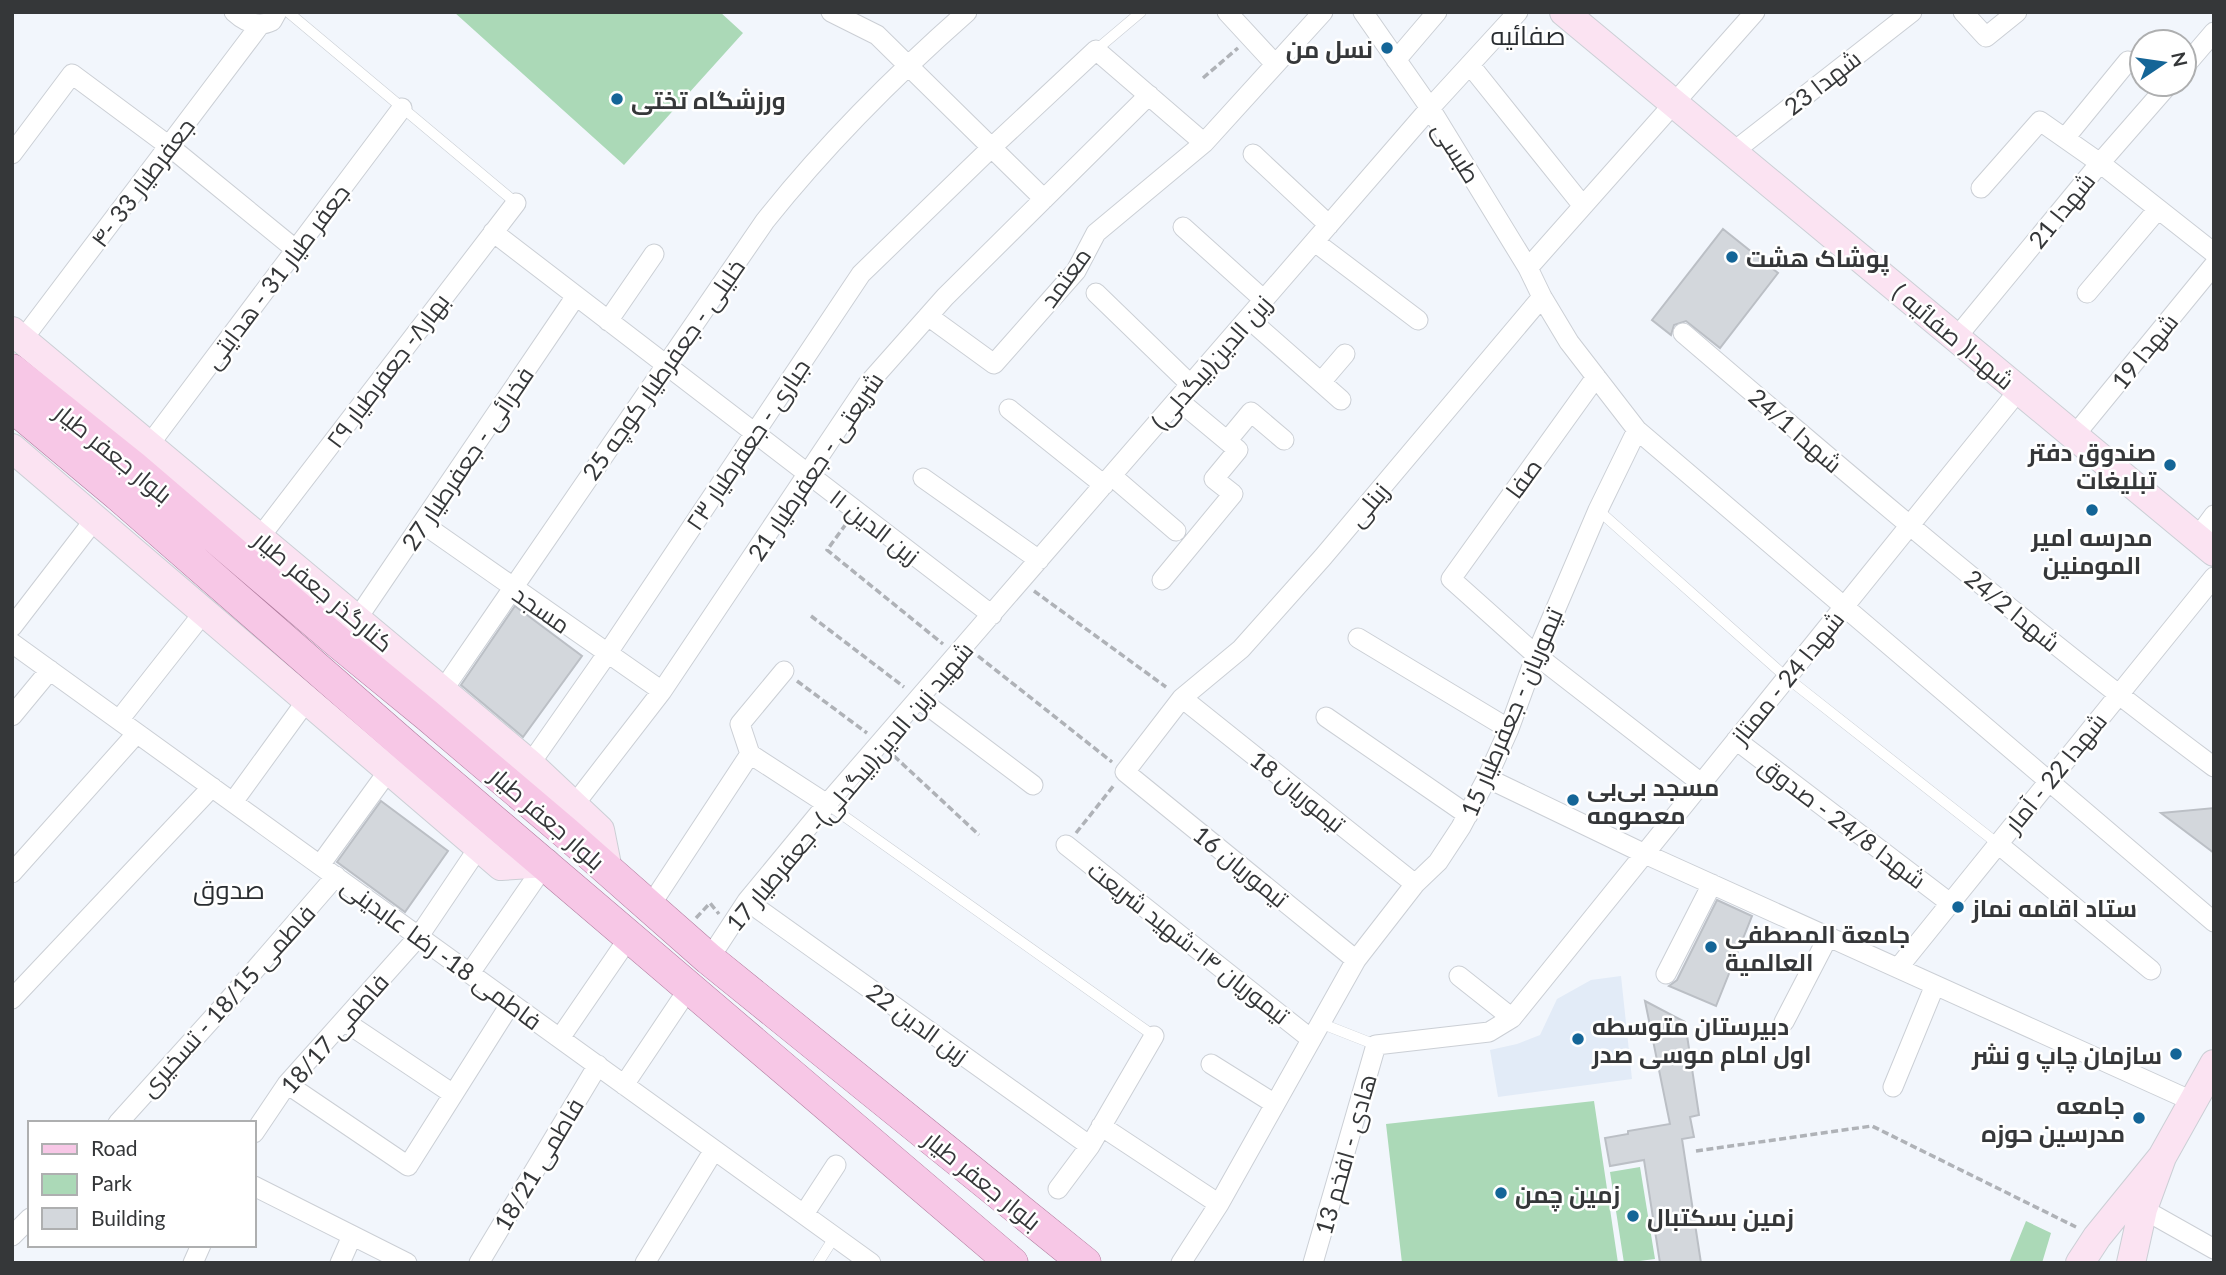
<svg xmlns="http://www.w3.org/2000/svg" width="2226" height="1275" font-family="Lato,Cairo,sans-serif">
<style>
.built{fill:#e2ebf7}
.green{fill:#abd9b7}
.building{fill:#d3d7dc;stroke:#bbbfc5;stroke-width:2}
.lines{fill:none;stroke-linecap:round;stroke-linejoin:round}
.service-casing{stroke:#cbcfd5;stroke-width:11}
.minor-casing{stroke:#cbcfd5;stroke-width:21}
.secondary-casing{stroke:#cbcfd5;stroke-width:30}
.primary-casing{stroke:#b07c9e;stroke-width:33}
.path{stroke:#afb2b7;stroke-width:3.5;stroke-dasharray:7 3.5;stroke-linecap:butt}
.service{stroke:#fff;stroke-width:10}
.minor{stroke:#fff;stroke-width:19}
.secondary{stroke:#fbe3f2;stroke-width:28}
.primary{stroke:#f7c7e6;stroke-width:32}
.poi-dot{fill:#146597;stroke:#fff;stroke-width:2.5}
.labels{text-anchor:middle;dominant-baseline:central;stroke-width:5;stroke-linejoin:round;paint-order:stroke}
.poi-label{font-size:24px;font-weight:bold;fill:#353739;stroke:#fff;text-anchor:start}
.street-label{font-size:24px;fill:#353739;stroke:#fff}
.neighbourhood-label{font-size:26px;fill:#292d31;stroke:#fff}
</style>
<rect width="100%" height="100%" fill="#f2f6fc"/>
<!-- built -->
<path class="built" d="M1621 976 1632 1079 1498 1097 1490 1050 1517 1044 1540 1035 1557 999 1591 980Z"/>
<!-- green -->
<path class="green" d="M454 12H720L743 33 624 165Z
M1594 1101 1618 1263H1402L1386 1124Z
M1640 1167 1655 1259 1624 1263 1610 1172Z
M2026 1221 2051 1233 2042 1263H2009Z"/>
<!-- building -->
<path class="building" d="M1723 229 1778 273 1720 348 1686 321 1674 325 1671 335 1652 320Z
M515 606 582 656 523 737 461 685Z
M381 801 448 851 405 912 337 862Z
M2214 808V853L2161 813Z
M1717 900 1752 916 1716 1006 1669 986 1677 980Z
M1645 1001 1685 1022 1699 1115 1690 1117 1694 1137 1682 1139 1701 1263H1660L1644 1160 1610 1166 1605 1138 1628 1134V1131L1670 1124Z"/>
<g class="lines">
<defs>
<path id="service" d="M288 12 516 203
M1096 50 1141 12
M1598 510 1786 677 1998 844
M827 804 1154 1036
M1320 1023 1376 1045
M818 1263 835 1236"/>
<path id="minor" d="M234 12C245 22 258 28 272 21L277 12
M831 12 877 35 1044 199
M1227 12 1275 64
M1363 12 1430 108 1528 268 1542 297 1569 342 1637 430 2214 922
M1963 12 1986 37 2017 12
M1396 60 1437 12
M1470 65 1583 206
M2184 67 2214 32
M2065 138 2128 61
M1733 152 1912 12
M12 154 72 74 169 146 295 249
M1253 154 1329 225
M1981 188 2040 121 2100 163 2214 253
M1183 227 1264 300
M493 232 992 615
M1315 242 1418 320
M1528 268 1755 12
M1096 293 1191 385
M2087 293 2158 209
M928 316 994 364 1076 271 1096 233 1204 143 1323 12
M1248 318 1341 400
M608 321 654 254
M1683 333C1857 482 2030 630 2214 767
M1956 338 2100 163 2169 84
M23 339 260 25
M1596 377 1451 579 1536 655 1701 783
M1321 382 1345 354
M1009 409 1104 485
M2074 436 2214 265
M1227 441 1251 412 1284 440
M149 445 402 108
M1112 476 1176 531
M923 478 1039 560
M423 524 662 691
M260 537 516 203
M2197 538 2214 515
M1162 580 1233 494 1214 479 1238 450 1178 400
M357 619 576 296
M12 627 95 519
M1358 638 1509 729
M12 643 871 1263
M784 671 740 724 750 754 827 804
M443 690 765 221C827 143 892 78 967 12
M1182 698 1415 884
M919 699 1033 785
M12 716 50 670
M1326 717 1468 815
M119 720 204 612
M1736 740 1950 903
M530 764 607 654 861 274 991 148 1096 50 1204 143
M1487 778 1645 854 2192 1101
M233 802 307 700
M574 805 662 691 867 385 945 297 1149 95
M1998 844 2151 970
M1066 845 1311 1039
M320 865 389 770
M12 873 137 733
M747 901 1090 1146
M650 906 750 754
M709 959 747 901 827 804 1430 108 1518 12
M1356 960 1125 772 1182 698 1241 649 1323 557 1542 297
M1898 968 2214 577
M470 973 546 863
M1666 974 1712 884
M1459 976 1512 1018
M12 999 212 787
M344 1021 453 1094
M1784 1022 1828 937
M560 1038 630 936
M1211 1064 1275 1104
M287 1084 408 1166 511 1003
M624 1085 689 988
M1893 1087 1935 985
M118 1123 220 1010 336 876
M1101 1126 1219 1204
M254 1133 287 1084 419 936 479 847
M254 1186 407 1263
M1058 1189 1090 1146 1154 1036
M2143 1209 2214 1249
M804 1214 836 1165
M12 1236 30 1218
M193 1263 201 1245
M340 1263 352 1236
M479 1263 598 1065
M645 1263 714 1150
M1181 1263 1219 1204 1356 960 1415 884 1438 862 1461 827 1487 778 1509 729 1536 655 1598 510 1637 430
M1313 1263 1376 1045 1489 1032 1512 1018 2019 390"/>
<path id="secondary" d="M1564 12 2214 552
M12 331 530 764 600 830 608 870
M12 448 501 866 546 863
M2162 1157 2214 1064
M2080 1263 2097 1237 2162 1157 2143 1209 2131 1263"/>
<path id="primary" d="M12 370 132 466 338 642 427 715 566 833 709 959 1085 1263
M12 406 116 493 408 748 1012 1263"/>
</defs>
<!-- service casing -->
<use href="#service" class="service-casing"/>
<!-- minor casing -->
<use href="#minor" class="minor-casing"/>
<!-- secondary casing -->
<use href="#secondary" class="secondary-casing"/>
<!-- primary casing -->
<use href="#primary" class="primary-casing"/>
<!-- path -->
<path class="path" d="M1203 78 1238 48
M846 524 827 550 943 644
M1034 591 1166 687
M811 616 904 687
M978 656 1112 762
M797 681 867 733
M894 756 979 835
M1076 833 1115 784
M696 918 710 903 719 914
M1696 1151 1872 1126 2076 1227"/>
<!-- service -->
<use href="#service" class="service"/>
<!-- minor -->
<use href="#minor" class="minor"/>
<!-- secondary -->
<use href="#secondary" class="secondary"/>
<!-- primary -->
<use href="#primary" class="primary"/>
</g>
<!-- markers -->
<g class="poi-dot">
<circle cx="1387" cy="48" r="7"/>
<circle cx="617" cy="99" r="7"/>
<circle cx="1732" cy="257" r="7"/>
<circle cx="2170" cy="465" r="7"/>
<circle cx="2092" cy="510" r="7"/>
<circle cx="1573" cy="800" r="7"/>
<circle cx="1958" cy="907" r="7"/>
<circle cx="1711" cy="947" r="7"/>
<circle cx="1578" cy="1039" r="7"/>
<circle cx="2176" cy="1054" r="7"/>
<circle cx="2139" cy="1118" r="7"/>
<circle cx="1501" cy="1193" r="7"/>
<circle cx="1633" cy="1216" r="7"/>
</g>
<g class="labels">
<!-- poi labels -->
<g class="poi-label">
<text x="1373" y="48" text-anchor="end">نسل من</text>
<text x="631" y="99">ورزشگاه تختی</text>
<text x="1746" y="257">پوشاک هشت</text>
<text x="2156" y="451" text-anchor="end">صندوق دفتر<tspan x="2156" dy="28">تبلیغات</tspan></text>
<text x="2092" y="536" text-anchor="middle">مدرسه امیر<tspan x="2092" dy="28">المومنین</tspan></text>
<text x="1587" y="786">مسجد بی‌بی<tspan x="1587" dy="28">معصومه</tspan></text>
<text x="1972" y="907">ستاد اقامه نماز</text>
<text x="1725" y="933">جامعة المصطفی<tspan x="1725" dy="28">العالمیة</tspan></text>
<text x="1592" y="1025">دبیرستان متوسطه<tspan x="1592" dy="28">اول امام موسی صدر</tspan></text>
<text x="2162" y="1054" text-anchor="end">سازمان چاپ و نشر</text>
<text x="2125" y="1104" text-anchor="end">جامعه<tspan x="2125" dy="28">مدرسین حوزه</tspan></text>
<text x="1515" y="1193">زمین چمن</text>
<text x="1647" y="1216">زمین بسکتبال</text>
</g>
<!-- street labels -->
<g class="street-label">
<text transform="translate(1822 82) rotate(-38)">شهدا 23</text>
<text transform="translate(1457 152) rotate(58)">طبسی</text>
<text transform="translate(142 182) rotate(-53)">۴- جعفرطیار 33</text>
<text transform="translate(2061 210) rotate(-51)">شهدا 21</text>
<text transform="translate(276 276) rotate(-53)">جعفر طیار 31 - هدایتی</text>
<text transform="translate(1065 277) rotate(-54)">معتمد</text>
<text transform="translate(1954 336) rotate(40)">شهدا( صفائیه )</text>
<text transform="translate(2144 351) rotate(-51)">شهدا 19</text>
<text transform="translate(1211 362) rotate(-49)">زین الدین(بیگدلی)</text>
<text transform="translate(663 369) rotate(-55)">خلیلی - جعفرطیار کوچه 25</text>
<text transform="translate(387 370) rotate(-53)">بهار۸- جعفرطیار ۲۹</text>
<text transform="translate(1796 430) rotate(41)">شهدا 24/1</text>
<text transform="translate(747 444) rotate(-56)">جباری - جعفرطیار ۲۳</text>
<text transform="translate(114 453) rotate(39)">بلوار جعفر طیار</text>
<text transform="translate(467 458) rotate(-56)">فخرائی - جعفرطیار 27</text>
<text transform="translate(815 466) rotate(-56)">شریعتی - جعفرطیار 21</text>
<text transform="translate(1523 478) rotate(-54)">صفا</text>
<text transform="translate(1368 504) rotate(-50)">زینلی</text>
<text transform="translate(875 526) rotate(38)">زین الدین ۱۱</text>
<text transform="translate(324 591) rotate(40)">کنارگذر جعفر طیار</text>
<text transform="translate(542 609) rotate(35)">مسجد</text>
<text transform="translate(2013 610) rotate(39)">شهدا 24/2</text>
<text transform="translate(1787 677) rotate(-51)">شهدا 24 - ممتاز</text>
<text transform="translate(1511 712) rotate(-67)">تیموریان - جعفرطیار 15</text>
<text transform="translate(2055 772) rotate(-51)">شهدا 22 - آمار</text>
<text transform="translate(849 786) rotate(-50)">شهید زین الدین(بیگدلی)- جعفرطیار 17</text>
<text transform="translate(1298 791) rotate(39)">تیموریان 18</text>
<text transform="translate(548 818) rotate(41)">بلوار جعفر طیار</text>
<text transform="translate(1843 822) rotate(37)">شهدا 24/8 - صدوق</text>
<text transform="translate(1241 866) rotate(39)">تیموریان 16</text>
<text transform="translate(1189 942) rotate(38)">تیموریان ۱۴-شهید شریعت</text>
<text transform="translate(442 953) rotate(36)">فاطمی 18- رضا عابدینی</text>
<text transform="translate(227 1000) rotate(-48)">فاطمی 18/15 - تسخیری</text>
<text transform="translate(918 1023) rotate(36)">زین الدین 22</text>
<text transform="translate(334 1033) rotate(-49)">فاطمی 18/17</text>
<text transform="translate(1345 1154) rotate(-74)">هادی - افخم 13</text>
<text transform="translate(538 1164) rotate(-59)">فاطمی 18/21</text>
<text transform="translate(983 1180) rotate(39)">بلوار جعفر طیار</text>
</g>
<!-- neighbourhood labels -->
<g class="neighbourhood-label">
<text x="1528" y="35">صفائیه</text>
<text x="229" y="889">صدوق</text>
</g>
</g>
<!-- border -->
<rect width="2226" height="1275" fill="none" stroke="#353739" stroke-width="28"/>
<!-- legend -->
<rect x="28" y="1121" width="228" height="126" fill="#ffffff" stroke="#aeafb0" stroke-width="2"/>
<rect x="42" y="1144" width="35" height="10" fill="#f7c7e6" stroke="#aeafb0" stroke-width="2"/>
<text x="91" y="1156" font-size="21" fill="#353739">Road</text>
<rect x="42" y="1174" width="35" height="21" fill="#abd9b7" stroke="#aeafb0" stroke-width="2"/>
<text x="91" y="1191" font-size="21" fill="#353739">Park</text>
<rect x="42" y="1208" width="35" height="21" fill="#d3d7dc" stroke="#aeafb0" stroke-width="2"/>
<text x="91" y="1226" font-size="21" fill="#353739">Building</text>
<!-- north arrow -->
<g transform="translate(2163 63) rotate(77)"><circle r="33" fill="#ffffff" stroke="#aeafb0" stroke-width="2"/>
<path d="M0-5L12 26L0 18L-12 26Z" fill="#146597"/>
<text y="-10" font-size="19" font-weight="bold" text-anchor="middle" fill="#353739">N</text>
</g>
</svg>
